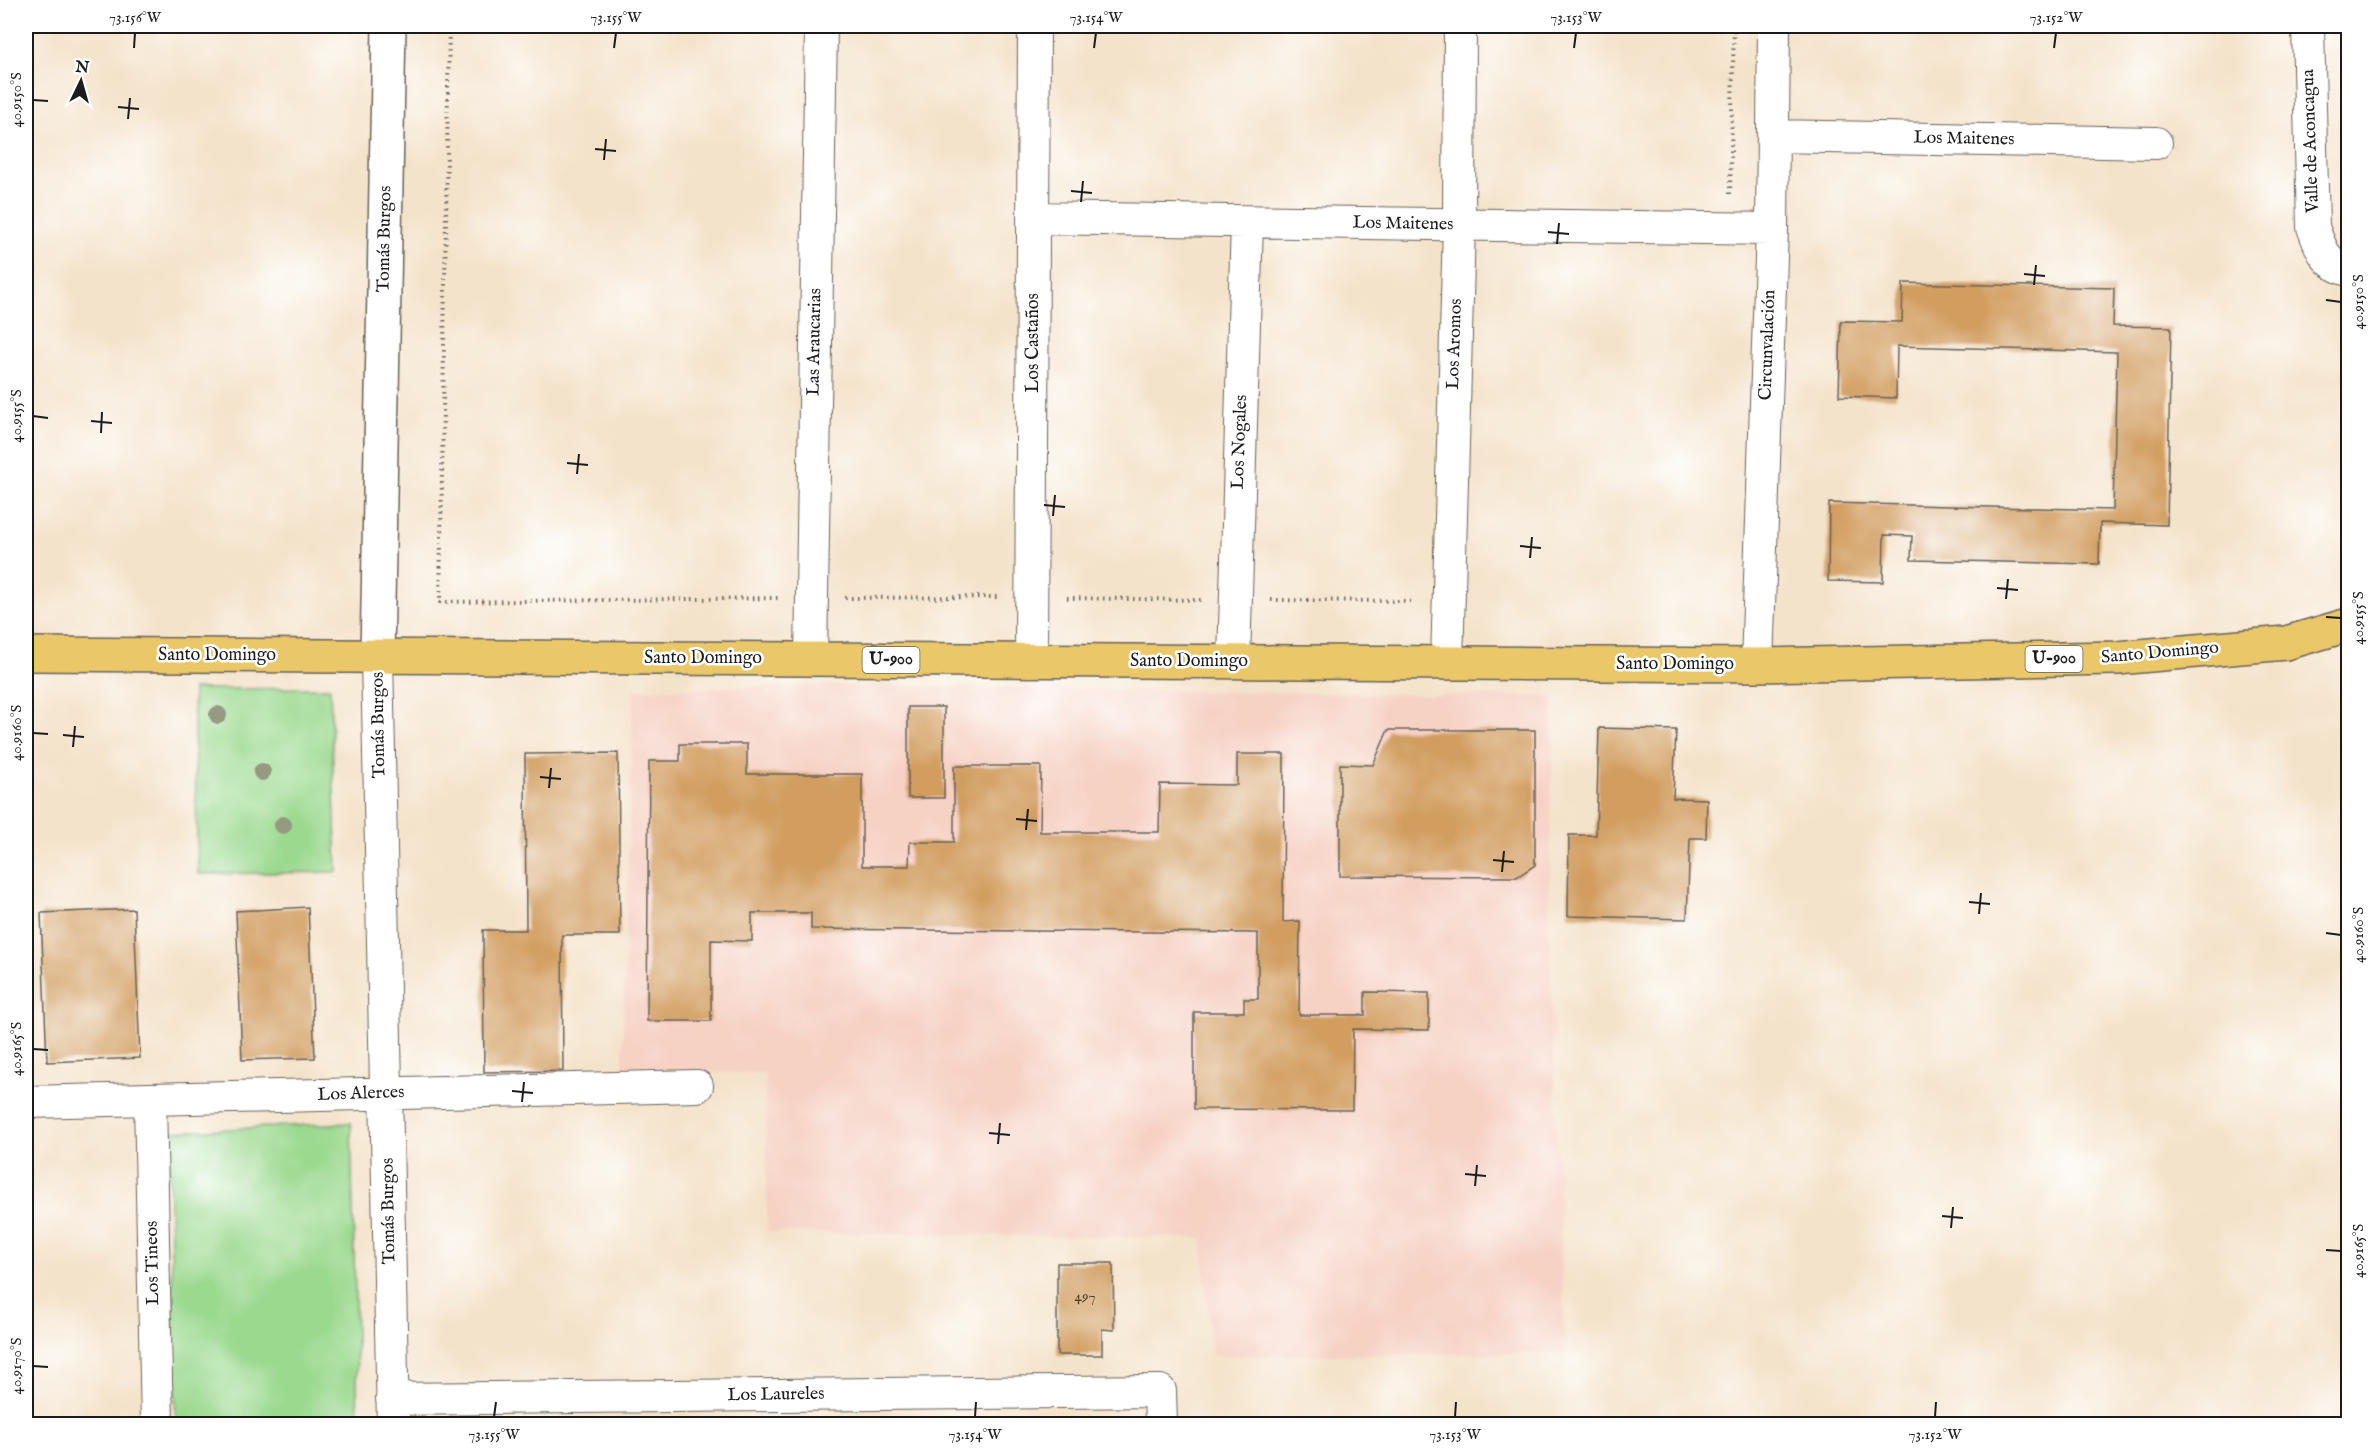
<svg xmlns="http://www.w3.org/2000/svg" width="2374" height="1450" font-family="'IM FELL English',serif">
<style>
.built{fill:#f6d2c4}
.green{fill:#9bd98f;stroke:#5c7a56;stroke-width:1.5}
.building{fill:#d29e60}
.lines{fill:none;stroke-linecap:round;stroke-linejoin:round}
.minor-casing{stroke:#686259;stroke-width:34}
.tertiary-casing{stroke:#686259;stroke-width:36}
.primary-casing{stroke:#686259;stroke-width:36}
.path{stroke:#686259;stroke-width:4;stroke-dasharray:1.5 4.5;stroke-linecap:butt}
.minor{stroke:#fff;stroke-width:32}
.tertiary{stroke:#fff;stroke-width:33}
.primary{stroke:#eac769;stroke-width:33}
.tree{fill:#959a81}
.ticks{fill:none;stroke:#1c1c1c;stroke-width:2}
.labels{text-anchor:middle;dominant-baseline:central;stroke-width:5;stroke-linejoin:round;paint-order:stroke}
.number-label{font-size:15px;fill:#4a3c2d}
.shield{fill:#fff;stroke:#606060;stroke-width:1.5}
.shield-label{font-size:16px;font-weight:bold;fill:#1c1c1c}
.street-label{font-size:18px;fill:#1c1c1c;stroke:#fff}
.neatline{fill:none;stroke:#1c1c1c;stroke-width:2}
.ticks-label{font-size:15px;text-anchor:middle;fill:#1c1c1c}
</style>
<rect width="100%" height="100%" fill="#fff"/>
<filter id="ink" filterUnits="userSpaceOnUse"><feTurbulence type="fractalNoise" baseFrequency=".0167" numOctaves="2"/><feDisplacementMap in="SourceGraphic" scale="12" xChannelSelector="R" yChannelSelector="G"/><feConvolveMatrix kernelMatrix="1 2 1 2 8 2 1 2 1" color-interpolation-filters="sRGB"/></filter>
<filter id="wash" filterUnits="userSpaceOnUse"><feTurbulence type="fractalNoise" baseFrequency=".008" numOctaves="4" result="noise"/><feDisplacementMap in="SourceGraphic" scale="24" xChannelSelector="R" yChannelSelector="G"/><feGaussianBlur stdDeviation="1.35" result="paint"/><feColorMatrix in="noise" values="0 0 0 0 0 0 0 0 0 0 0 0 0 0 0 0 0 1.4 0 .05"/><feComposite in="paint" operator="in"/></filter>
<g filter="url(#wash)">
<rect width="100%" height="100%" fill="#f4e3cb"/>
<!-- built -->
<path class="built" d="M837 685 1553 697 1549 926 1565 1353 1212 1356 1202 1238 767 1232 765 1073 622 1072 633 690Z"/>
<!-- green -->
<path class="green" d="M330 688 337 872 198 874 193 689Z
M351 1123 358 1424H176L168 1132Z"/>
<g id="blocks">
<!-- building -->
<path class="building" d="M1903 283 2114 288 2113 326 2171 327 2167 525 2100 523 2099 564 1911 560 1912 536 1884 535 1883 582 1828 581 1829 503 2113 510 2117 352 1897 346 1896 398 1839 396 1841 321 1902 322Z
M908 707H944V798H908Z
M1599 728 1676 730 1673 798 1707 799 1706 838H1690L1687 919 1568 916 1569 835H1596Z
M1388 730H1535V865L1517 877 1340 876V764L1373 765Z
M680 744H747V774H862V866H909L910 842H954V766H1041L1040 832H1159L1160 784 1237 785V754H1284L1283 922 1300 921 1299 1015H1365V992L1429 993V1030L1353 1029 1352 1110 1194 1109V1012H1244V999H1258V933L811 929V913H752V941L711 940V1021H647L649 761H680Z
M618 753 620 935H562L563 1071 484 1072 483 930H526L525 754Z
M308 907 315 1058 242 1060 236 911Z
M134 909 140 1058 47 1062 41 913Z
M1057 1263H1113L1114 1330 1102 1329V1355H1057Z"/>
</g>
</g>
<g filter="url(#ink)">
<use href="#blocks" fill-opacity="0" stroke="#686259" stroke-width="1.5"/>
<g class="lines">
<defs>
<path id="minor" d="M2308 26 2313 227C2321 249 2325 264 2348 270
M1773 136 2156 143
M1033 218 1772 229
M377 656 393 1424
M811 659 821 26
M1031 661 1034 26
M1234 661 1247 222
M1447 663 1459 225 1460 26
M1757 665 1772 229 1774 26
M150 1101 157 1424
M26 1102 697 1086
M392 1399 1160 1391 1161 1424"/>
<path id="tertiary" d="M377 656 389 26"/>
<path id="primary" d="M26 654 1757 665 2117 658 2286 643 2348 625"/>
</defs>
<!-- minor casing -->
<use href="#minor" class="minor-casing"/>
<!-- tertiary casing -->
<use href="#tertiary" class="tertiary-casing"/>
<!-- primary casing -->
<use href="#primary" class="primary-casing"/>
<!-- path -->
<path class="path" d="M449 26 440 602 778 598
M1730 194 1734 26
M845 598 997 597
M1067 598 1201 600
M1271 600 1414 601"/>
<!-- minor -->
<use href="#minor" class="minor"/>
<!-- tertiary -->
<use href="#tertiary" class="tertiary"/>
<!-- primary -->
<use href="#primary" class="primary"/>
</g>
<!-- trees -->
<g class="tree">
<circle cx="218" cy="715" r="9"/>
<circle cx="262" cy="772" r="9"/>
<circle cx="283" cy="825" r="9"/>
</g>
</g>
<!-- ticks -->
<path class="ticks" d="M134 48 135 33M614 48 616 33M1094 48 1096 33M1574 48 1576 33M2054 48 2056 33M33 100 48 101M118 107 139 109M128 119 130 98M595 149 616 151M604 160 606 139M1071 191 1092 193M1081 202 1083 181M1548 232 1569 234M1557 244 1559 223M2024 274 2045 276M2034 285 2036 265M2326 300 2341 302M33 416 48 418M91 421 112 423M101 433 102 412M567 463 588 465M577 474 579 454M1044 505 1065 507M1053 516 1055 495M1520 546 1541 548M1530 558 1532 537M1997 588 2018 590M2006 599 2008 579M2326 617 2341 618M33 733 48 734M63 735 84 737M73 747 75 726M540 777 561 779M549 788 551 768M1016 819 1037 821M1026 830 1028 809M1493 860 1514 862M1502 872 1504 851M1969 902 1990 904M1979 914 1981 893M2326 933 2341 935M33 1049 48 1050M512 1091 533 1093M522 1102 524 1082M989 1133 1010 1135M998 1144 1000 1123M1465 1174 1486 1176M1475 1186 1477 1165M1942 1216 1963 1218M1951 1228 1953 1207M2326 1250 2341 1251M33 1366 48 1367M494 1417 496 1402M975 1417 976 1402M1455 1417 1456 1402M1935 1417 1936 1402"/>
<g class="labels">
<!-- number labels -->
<g class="number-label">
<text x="1085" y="1296">497</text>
</g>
<!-- shield labels -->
<g class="shield">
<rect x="2025.5" y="646" width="57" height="26" rx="4.5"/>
<rect x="862.5" y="647" width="57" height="26" rx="4.5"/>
</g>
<g class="shield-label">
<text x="2054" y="659">U-900</text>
<text x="891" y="660">U-900</text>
</g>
<!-- street labels -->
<g class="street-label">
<text transform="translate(1964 139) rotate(1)">Los Maitenes</text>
<text transform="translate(2311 141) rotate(-92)">Valle de Aconcagua</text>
<text transform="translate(1403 224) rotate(1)">Los Maitenes</text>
<text transform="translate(385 239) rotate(-89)">Tomás Burgos</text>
<text transform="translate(815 342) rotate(-89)">Las Araucarias</text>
<text transform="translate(1033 343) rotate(-90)">Los Castaños</text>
<text transform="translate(1455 344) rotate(-88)">Los Aromos</text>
<text transform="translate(1768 345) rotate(-88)">Circunvalación</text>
<text transform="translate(1240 442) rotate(-88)">Los Nogales</text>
<text transform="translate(2160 653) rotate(-5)">Santo Domingo</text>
<text x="217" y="655">Santo Domingo</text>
<text x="703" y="658">Santo Domingo</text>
<text x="1189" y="661">Santo Domingo</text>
<text x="1675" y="664">Santo Domingo</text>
<text transform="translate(379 725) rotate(-91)">Tomás Burgos</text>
<text transform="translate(361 1094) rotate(-2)">Los Alerces</text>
<text transform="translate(389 1211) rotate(-91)">Tomás Burgos</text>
<text transform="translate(153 1263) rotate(-91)">Los Tineos</text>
<text transform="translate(776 1395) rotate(-1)">Los Laureles</text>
</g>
</g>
<!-- margin -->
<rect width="2374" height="1450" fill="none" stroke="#fff" stroke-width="66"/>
<!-- north arrow -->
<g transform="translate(81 81) rotate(5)" stroke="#ffffff" stroke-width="4.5" paint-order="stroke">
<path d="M0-4.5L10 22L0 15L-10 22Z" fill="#1c1c1c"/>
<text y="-9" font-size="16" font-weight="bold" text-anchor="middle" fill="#1c1c1c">N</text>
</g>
<rect x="33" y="33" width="2308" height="1384" class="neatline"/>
<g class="ticks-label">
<text x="135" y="22">73.156°W</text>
<text x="616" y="22">73.155°W</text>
<text x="1096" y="22">73.154°W</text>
<text x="1576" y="22">73.153°W</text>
<text x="2056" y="22">73.152°W</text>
<text transform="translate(16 100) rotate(-90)" y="5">40.9150°S</text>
<text transform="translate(2358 302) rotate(-90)" y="5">40.9150°S</text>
<text transform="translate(16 416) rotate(-90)" y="5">40.9155°S</text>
<text transform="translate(2358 618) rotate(-90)" y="5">40.9155°S</text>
<text transform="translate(16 733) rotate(-90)" y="5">40.9160°S</text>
<text transform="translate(2358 935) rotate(-90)" y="5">40.9160°S</text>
<text transform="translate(16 1049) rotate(-90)" y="5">40.9165°S</text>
<text transform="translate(2358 1251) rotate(-90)" y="5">40.9165°S</text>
<text transform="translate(16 1366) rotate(-90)" y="5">40.9170°S</text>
<text x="494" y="1439">73.155°W</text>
<text x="975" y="1439">73.154°W</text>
<text x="1455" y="1439">73.153°W</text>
<text x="1935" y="1439">73.152°W</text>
</g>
</svg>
